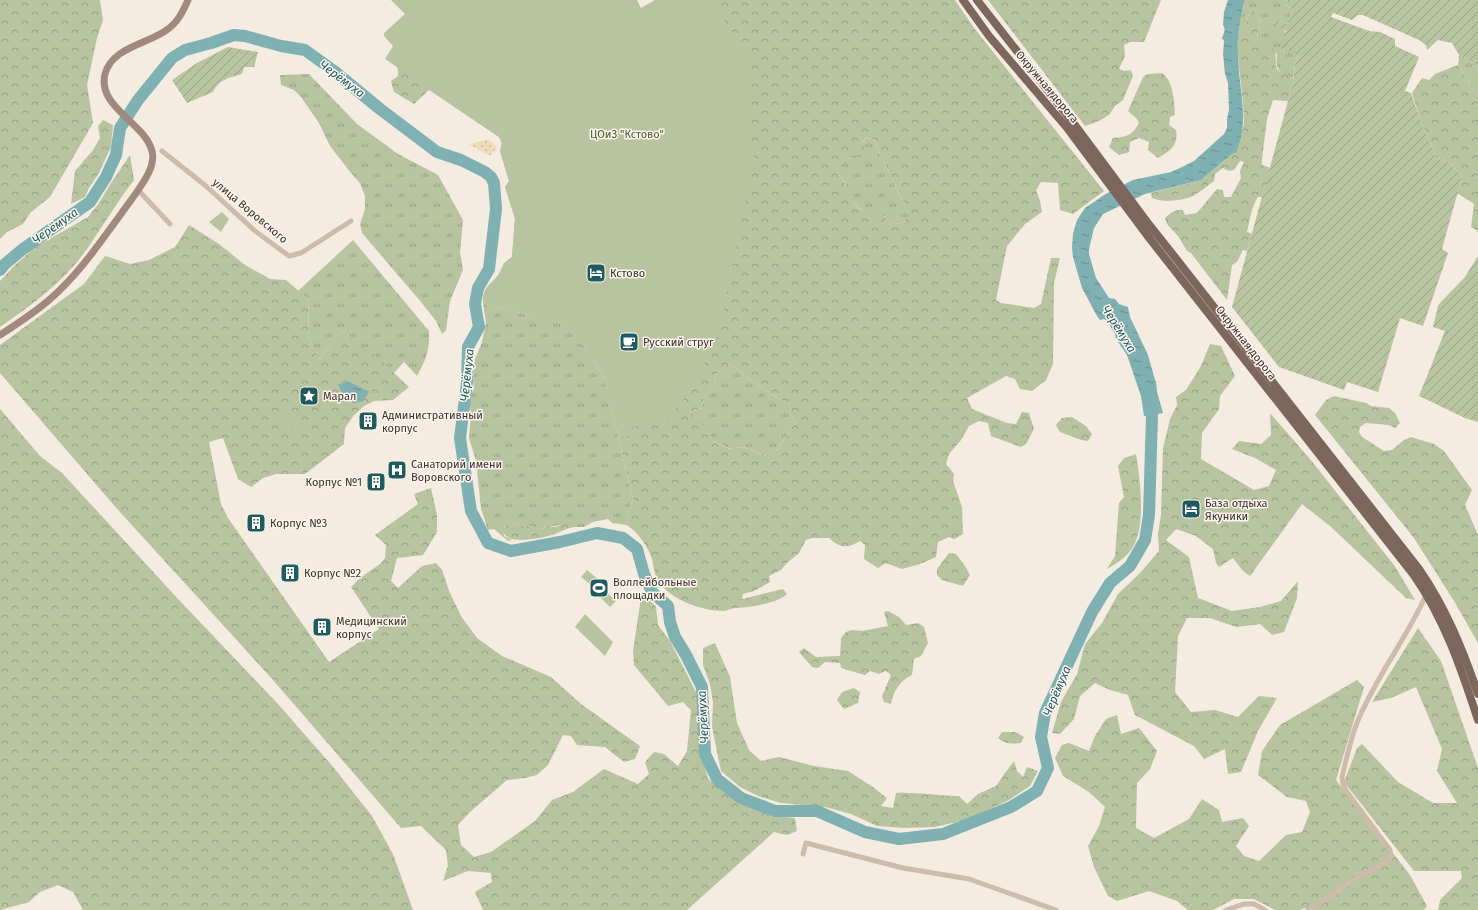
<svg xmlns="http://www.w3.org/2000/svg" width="1478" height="910" font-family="'Fira Sans',sans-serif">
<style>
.grass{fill:url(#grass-tufts)}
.forest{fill:url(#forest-crowns);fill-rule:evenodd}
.sand{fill:url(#sand-dots)}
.park{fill:#b8c4a0}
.garden{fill:url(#garden-furrows)}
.water{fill:url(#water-ripples)}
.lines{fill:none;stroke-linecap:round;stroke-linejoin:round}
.river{stroke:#7fb0b2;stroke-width:12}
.street{stroke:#cdbbac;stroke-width:5}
.secondary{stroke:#a18a7d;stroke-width:7}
.primary{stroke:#7d675c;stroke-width:8}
.labels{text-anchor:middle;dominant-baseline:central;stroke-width:3;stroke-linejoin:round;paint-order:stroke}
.street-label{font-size:11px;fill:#3b302b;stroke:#fbf5ee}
.park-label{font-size:11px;fill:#4a5a2e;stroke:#fbf5ee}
.poi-label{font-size:11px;fill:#3b302b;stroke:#fbf5ee;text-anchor:start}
.water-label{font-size:12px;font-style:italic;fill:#1f5a5e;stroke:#fbf5ee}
</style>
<defs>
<pattern id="grass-tufts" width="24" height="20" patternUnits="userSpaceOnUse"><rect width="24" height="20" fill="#b8c4a0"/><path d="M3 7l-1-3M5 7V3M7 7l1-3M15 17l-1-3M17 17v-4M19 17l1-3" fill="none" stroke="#97a083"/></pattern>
<pattern id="forest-crowns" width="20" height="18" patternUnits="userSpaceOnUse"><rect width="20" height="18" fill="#b8c4a0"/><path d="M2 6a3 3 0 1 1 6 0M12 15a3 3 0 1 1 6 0" fill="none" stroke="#97a083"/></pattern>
<pattern id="sand-dots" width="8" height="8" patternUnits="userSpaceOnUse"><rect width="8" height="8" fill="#efdcb8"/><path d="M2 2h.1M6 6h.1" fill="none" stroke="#cebd9e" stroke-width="1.8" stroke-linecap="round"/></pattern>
<pattern id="garden-furrows" width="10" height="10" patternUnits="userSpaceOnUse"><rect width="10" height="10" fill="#b8c4a0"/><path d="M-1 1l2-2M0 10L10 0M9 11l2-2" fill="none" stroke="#97a083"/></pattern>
<pattern id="water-ripples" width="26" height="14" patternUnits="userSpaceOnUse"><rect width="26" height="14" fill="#7fb0b2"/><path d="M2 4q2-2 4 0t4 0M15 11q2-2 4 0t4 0" fill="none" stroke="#699091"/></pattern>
</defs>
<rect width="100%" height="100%" fill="#f4ebe1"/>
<!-- grass -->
<path class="grass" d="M1245 0H1288L1286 6 1293 10 1287 24 1278 20 1298 54 1295 65 1293 79C1279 71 1275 71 1277 54L1257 47V38L1260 19 1249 14 1245 26 1238 32 1240 18Z
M1459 55 1478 67V95L1458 65Z
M309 74 357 124 398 154 438 175 463 220 460 252 463 270 450 301 446 330 442 334 436 321 421 302 362 233 360 224 365 209V196L360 183 351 173 330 146 319 123 301 97 294 90 281 85 280 76 281 75Z
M866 138 873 139 909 215 904 222 893 224 887 221 884 216 866 214 858 207 852 199 845 182 837 173V166L845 159 853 158Z
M353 240 429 331C430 351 426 359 417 376L404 362 394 373 343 331 319 359 308 335 309 300 298 291Z
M483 303C493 311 499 307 509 310 526 315 545 317 560 323 577 330 600 368 606 385L633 500 629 510 627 525 612 523 608 519 593 522 584 527H575V525C564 522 559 527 547 526L541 530 535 527 520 525 514 523H508L503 528 504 536 512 540 508 541 494 529 488 530C485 523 484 516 481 509L476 461 469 438 471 415 469 398 474 388 473 380 475 359 482 342 486 323Z
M729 364C735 366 743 375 749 379 761 388 775 396 788 404L791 409 790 414 796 421 777 450 767 456C752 451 746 444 731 449L712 441 709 433 692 425 689 420 691 412 702 408 704 397 714 385 717 373Z"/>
<!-- forest -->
<path class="forest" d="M0 0H100L103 20 97 38 87 85 93 123 50 197 31 212 23 224 7 232 0 239Z
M659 0H955L974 28 1104 191 1073 214 1060 210 1058 183 1041 182 1036 190 1040 201 1042 212 1025 224 1007 246 996 300 1001 303 1034 308 1041 304 1051 258H1060L1054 283 1053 364 1046 380 1032 391 1020 389 1015 379 1006 376 967 398 972 409 1007 423 1016 424 1022 412 1029 413 1034 429 1026 444 1021 447 991 436 988 423 979 421 969 426 961 440 949 454 946 464 954 474 953 481 962 507 963 534 954 539 949 537 938 542 936 557 920 564 902 569 886 563 878 568 864 559 865 545 860 541C847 549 840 548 829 538H812L806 540 799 553 787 563 781 570 769 576 770 582 754 591 743 594 742 599 783 589 787 594C778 603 749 608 735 608 731 608 728 611 724 611 701 611 663 598 655 574 654 569 653 564 652 559 648 546 638 533 627 525L629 510 633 500 606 385C600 368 577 330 560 323 545 317 526 315 509 310 499 307 493 311 483 303 483 284 492 286 500 272 505 263 502 264 512 257L515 219 505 187 509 181 500 151 502 143 499 137 429 90 414 104 394 92 391 81 398 76 397 37 533 84ZM866 138 873 139 909 215 904 222 893 224 887 221 884 216 880 213 875 215C852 211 855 199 845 183 843 179 840 176 837 173V166L845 159 853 158 865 152 863 142ZM729 364C735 366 743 375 749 379 761 388 775 396 788 404L791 409 790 414 796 421 777 450 766 456C752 451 746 444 730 449L712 441 709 433 711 427 699 424H692L689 420 691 412 702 408 704 397 714 385 717 373Z
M988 0H1161L1144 42H1130L1124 45 1125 56 1119 69 1124 71 1131 70 1133 76 1123 100 1115 106 1109 115 1099 121 1085 126Z
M1254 12 1260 18 1257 38 1258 47 1274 49C1278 57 1273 66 1279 71 1283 74 1289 76 1293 79V81L1288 101 1273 100 1267 119 1262 159V165L1270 168 1262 197H1258C1251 207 1250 220 1247 232L1252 234 1247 251 1243 250 1237 262 1232 265 1227 300 1191 253 1187 251 1178 236 1167 224 1165 218C1171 213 1175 209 1183 210L1185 215 1197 213 1217 189 1223 190 1224 197H1231L1241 178 1240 171 1244 162 1240 161 1234 170 1229 171 1223 168 1215 174 1214 181C1207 186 1200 192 1193 196 1181 201 1164 203 1152 198L1151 193 1201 180 1224 161 1239 145 1244 123 1243 102 1238 59V32L1245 26 1249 14Z
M1458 65 1478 95V231L1471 227 1474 204 1457 193 1462 177 1450 163 1436 157 1420 119 1412 93 1422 78 1429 80 1435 74Z
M1162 73C1174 82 1174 101 1175 115L1170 117 1169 125 1176 130C1179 145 1170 151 1158 158L1148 150 1149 142 1139 138 1130 142 1129 152 1119 155 1109 147 1113 138C1126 137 1132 136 1139 123L1137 119 1128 111 1143 77 1148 74Z
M103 120 113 125 111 147 99 173 89 188 85 197 71 204 75 171 93 150 100 138 98 126Z
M130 155 134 180C117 202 103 226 87 249 65 281 32 305 0 327V281L16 264 37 246 88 217 99 203 111 183Z
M189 225 219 244 245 265 270 279 286 280 309 300 308 335 319 359 343 331 379 359 409 387 393 400 374 401 364 406 354 415 345 428 344 444 305 474H276L263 478 251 487 238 479 223 438 209 442 221 504 228 518 329 662 379 629 351 587 360 578 380 564 385 558 386 545 375 535 418 504 414 494 431 488 437 515V532L423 555 397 558 391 581 398 588 422 566 436 563 442 570 450 593 461 616 477 638 502 656 551 677 581 704 640 746 635 759 624 762 605 747 577 745 571 736 563 735 548 765 537 775 525 778 507 780 470 812 458 825 461 845 474 857 491 852 535 821 552 800 573 792 604 769 638 784 649 774 645 762 654 752 664 754 678 766 687 751 691 710 683 702 668 706 634 665 633 651 641 598 645 594 656 607 658 625 670 641 696 692 699 706 701 750 708 779 725 792 740 798 757 808 779 816 795 818 797 831 787 835 774 832 687 910H483L475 892 492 882 491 873 468 871 443 881 448 866 446 850 421 826 401 828 273 680 119 511 0 373V345L84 284 105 256 130 264 149 260 175 247Z
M1210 344 1221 346 1235 376 1220 396 1219 409 1202 433 1201 459 1254 490 1269 486 1276 470 1255 458 1232 449 1239 441 1261 444 1271 435 1270 413 1310 459 1394 565 1415 600 1406 598 1330 526 1302 504 1250 576 1243 571 1233 558 1219 567 1216 563 1213 549 1196 536 1176 529 1166 540 1189 557 1198 598 1232 611 1260 607 1281 601 1298 581 1297 598 1284 632 1272 635 1260 624 1236 627 1210 618H1187L1178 636 1175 692 1191 712 1215 710 1238 717 1259 696 1277 698 1258 731 1241 772 1228 774 1225 749 1204 759 1194 746 1135 715 1128 695 1110 690 1095 683 1080 696 1074 719 1060 734 1052 733 1061 702 1077 674 1085 644 1102 623 1118 594 1140 573 1159 551 1158 534 1161 514 1163 448 1170 419 1177 405 1176 397 1186 390 1201 366Z
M1334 396 1366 403 1371 406 1389 408 1395 413 1400 423 1395 428 1389 425 1366 423 1360 427 1359 432 1362 437 1384 451 1392 450 1404 440 1411 437 1434 444 1444 451 1472 490 1465 505 1478 535V643L1454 601 1414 538 1315 415 1326 400Z
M0 409 40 456 62 473 180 601 278 704 334 768 372 816 393 854 413 910H83L73 892 58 885 40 892 29 902 0 910Z
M1072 417 1086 426 1092 434 1088 441 1081 440 1060 432 1056 425 1062 418Z
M1136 454C1140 479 1146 522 1134 545 1129 556 1117 563 1107 569L1115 556 1119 503 1124 497 1118 466 1124 458Z
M568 522H573L575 525V527C565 528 558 534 548 536 538 539 501 546 503 528L508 523H514L520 525 535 527 541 530 547 526 556 527Z
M949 553 956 554 965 566 970 575 963 586 942 580 937 575V569Z
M888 611 899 617 906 625 918 623 924 627 928 643 921 656 914 659 912 675C900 680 893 692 891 704L884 702 882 696 891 675 886 671 879 674 870 671 865 675 841 668 840 663 825 662 818 668 812 667 799 652 804 648 816 657 840 656 841 638 846 632 852 630 862 631 888 626 884 612Z
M1418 628 1441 661 1478 768V910H1438L1440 900 1462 878 1461 871H1414L1344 782 1357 748 1362 744 1398 782 1433 803H1457L1437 771 1442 749 1416 687 1391 698 1372 702Z
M715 643 730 677 737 723 749 750 761 761 779 757 814 766 848 771 873 787 887 798 881 806 893 808 896 793C917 792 938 796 959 796L967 804 978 794 996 786 1005 773 1014 761 1017 771 1023 777 1027 767 1038 771 1030 786 1009 800 969 819 935 827 904 828 877 826 851 814 825 807 781 803 758 796 740 787 721 771 712 727 713 702 710 684 703 665V648Z
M1357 680 1364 687 1336 780 1410 875 1427 906 1424 910H1306L1305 908 1300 910H1275L1254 899H1234L1213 910H1188L1177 901 1149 891 1117 901 1108 896 1094 867 1088 846 1099 826 1105 807 1089 792 1063 776 1055 758 1062 745 1069 743 1089 751 1095 736 1106 719 1117 715 1121 734 1139 728 1157 751 1150 769 1137 783 1136 828 1154 838 1189 819 1202 799 1219 810 1222 822 1243 818 1249 826 1236 846 1244 856 1259 861 1286 835 1302 832 1310 812 1306 801 1287 797 1258 775 1262 751 1280 725Z
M854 688 860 692 858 703 844 709 837 700 842 692Z
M1002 732H1015L1024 737 1021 743C1012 744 1005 744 998 738Z"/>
<!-- sand -->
<path class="sand" d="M487 140 491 141 497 148 490 156 469 144Z"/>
<!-- park -->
<path class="park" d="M391 0H637L641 8 655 0H712L752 65V144L755 164 745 202 719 334 689 393 666 421 632 427V435L619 437 603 375 587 349 569 329 561 323 506 309 490 308 483 303C483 284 492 286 500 272 505 262 501 265 512 257L515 218 505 187 509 181 500 151 502 143 499 137 385 59 393 46 384 36V33L405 14Z
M222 212 229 219 221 232 209 222Z
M287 408 301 417 297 431 281 421Z
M587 570 600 581 603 589 616 601 610 607 598 595 594 587 581 577Z
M585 614 613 642 605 656 575 627Z"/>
<!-- garden -->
<path class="garden" d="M1288 0H1478V67L1459 55 1452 43 1438 40 1427 50 1426 45 1419 40 1363 15H1358L1352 20 1333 13 1331 17 1369 31 1380 32 1395 39V46L1419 57 1405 91 1411 93 1420 119 1436 157 1450 163 1462 177 1442 249 1448 253 1423 326 1400 318 1378 392 1347 382 1344 390 1279 367 1232 307 1288 101 1293 81 1295 65 1298 55 1280 48 1286 31 1275 26 1278 20 1287 24 1293 10 1286 6Z
M228 47 258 52 254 67H244L242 74C230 77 218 80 213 92L187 103 172 80 197 63Z
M1478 256V422L1465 418 1419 396 1445 331 1433 327 1438 306 1441 302 1465 277Z"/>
<!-- water -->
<path class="water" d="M1228 0H1245C1239 19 1237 38 1238 58 1239 90 1250 121 1236 153H1233L1201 180 1145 194 1103 214 1094 228 1089 249V254L1096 278 1109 298 1115 299 1119 304 1128 307 1130 317 1148 355 1155 380 1156 381 1157 392 1163 413 1144 416 1141 396 1127 355 1116 339 1115 334 1107 321 1104 319 1100 320 1097 316 1082 288 1073 257 1072 248 1073 234 1077 220 1085 208 1104 195 1133 180 1171 172 1182 167 1194 161 1224 134 1227 128V119L1229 110 1228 83 1225 74 1223 54 1224 41 1222 38C1224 33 1226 30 1223 25L1224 12Z
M350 382 369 392 363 401 354 403 343 395 338 384Z"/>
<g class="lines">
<!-- river -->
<path class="river" d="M0 270 5 264 23 249 90 202 106 177 116 155 120 128 138 100 172 58 185 50 211 43 234 35 245 36 281 46 305 50 334 71 380 109 437 152 461 160 485 172 491 177 494 183 496 209 492 243 489 269 478 288 475 304 479 327 468 347 467 383 460 438 471 511 488 543 511 551 560 542 597 533 623 538 637 549 644 574 652 592 668 606 670 622 675 637 686 655 702 687 705 754 717 779 741 798 775 811H817L865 832 899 839 943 834 1011 807 1037 791 1048 768 1041 737 1045 713 1092 612 1110 583 1130 566 1145 540 1149 515 1152 415 1150 399"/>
<!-- street -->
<path class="street" d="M162 151 206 186 255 231 289 256 301 253 351 221
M138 190 170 224
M803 854 806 843 903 868 969 879 1056 910
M1226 910 1244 904H1254L1265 910
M1310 910 1359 876 1388 862 1391 857 1390 850 1347 792 1343 784 1342 777C1347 757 1351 736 1359 718 1378 674 1408 636 1427 593"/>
<!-- secondary -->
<path class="secondary" d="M0 335C17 324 34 313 49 300 78 275 99 244 121 214 130 201 141 188 148 174 152 166 155 157 151 148 142 122 97 106 105 74 112 47 149 44 168 29 178 22 183 11 188 0"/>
<!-- primary -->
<path class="primary" d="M963 0 989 36 1068 129 1150 239 1413 574C1444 618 1461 668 1478 720
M977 0 1074 124 1147 222 1174 256 1419 569C1446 608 1463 650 1478 694"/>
</g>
<!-- icons -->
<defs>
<symbol id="hotel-square" viewBox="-11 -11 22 22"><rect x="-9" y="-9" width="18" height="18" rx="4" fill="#1f5a5e" stroke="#fbf5ee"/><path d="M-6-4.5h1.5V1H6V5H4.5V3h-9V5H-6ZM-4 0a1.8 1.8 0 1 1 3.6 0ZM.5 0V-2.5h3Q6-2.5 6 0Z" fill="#fff"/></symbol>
<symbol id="cafe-square" viewBox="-11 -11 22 22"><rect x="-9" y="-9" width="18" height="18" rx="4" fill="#1f5a5e" stroke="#fbf5ee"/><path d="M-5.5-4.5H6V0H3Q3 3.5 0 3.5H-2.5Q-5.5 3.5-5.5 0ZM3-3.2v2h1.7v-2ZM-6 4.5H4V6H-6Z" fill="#fff"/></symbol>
<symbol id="sight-square" viewBox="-11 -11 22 22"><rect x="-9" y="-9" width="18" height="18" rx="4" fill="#1f5a5e" stroke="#fbf5ee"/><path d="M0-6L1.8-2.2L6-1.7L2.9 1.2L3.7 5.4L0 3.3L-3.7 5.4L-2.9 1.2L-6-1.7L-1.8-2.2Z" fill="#fff"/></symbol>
<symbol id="building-square" viewBox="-11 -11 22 22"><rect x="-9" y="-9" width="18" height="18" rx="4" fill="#1f5a5e" stroke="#fbf5ee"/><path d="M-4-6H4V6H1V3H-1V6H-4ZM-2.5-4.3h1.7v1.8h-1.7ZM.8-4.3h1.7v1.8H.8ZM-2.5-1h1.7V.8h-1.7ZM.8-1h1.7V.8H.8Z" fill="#fff"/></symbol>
<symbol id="hospital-square" viewBox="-11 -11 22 22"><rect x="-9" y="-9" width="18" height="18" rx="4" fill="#1f5a5e" stroke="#fbf5ee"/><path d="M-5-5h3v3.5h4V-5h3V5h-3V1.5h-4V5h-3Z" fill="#fff"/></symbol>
<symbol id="stadium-square" viewBox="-11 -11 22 22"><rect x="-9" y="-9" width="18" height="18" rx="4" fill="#1f5a5e" stroke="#fbf5ee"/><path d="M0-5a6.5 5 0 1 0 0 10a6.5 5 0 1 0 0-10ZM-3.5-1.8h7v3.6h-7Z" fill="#fff"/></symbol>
</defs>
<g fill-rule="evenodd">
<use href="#hotel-square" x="585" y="262" width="22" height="22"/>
<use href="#cafe-square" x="618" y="331" width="22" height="22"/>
<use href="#sight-square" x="298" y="385" width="22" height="22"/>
<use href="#building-square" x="357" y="410" width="22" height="22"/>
<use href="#hospital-square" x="386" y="459" width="22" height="22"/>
<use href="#building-square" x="365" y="471" width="22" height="22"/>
<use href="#hotel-square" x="1180" y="498" width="22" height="22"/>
<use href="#building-square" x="245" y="512" width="22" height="22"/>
<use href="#building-square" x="279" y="562" width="22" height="22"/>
<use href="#stadium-square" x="588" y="577" width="22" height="22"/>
<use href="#building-square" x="311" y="616" width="22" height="22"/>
</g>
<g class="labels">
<!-- street labels -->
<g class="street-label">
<text transform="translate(1047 87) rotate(50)">Окружная дорога</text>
<text transform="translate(250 211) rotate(40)">улица Воровского</text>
<text transform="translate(1246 343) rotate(52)">Окружная дорога</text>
</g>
<!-- park labels -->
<g class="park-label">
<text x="627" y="134">ЦОиЗ "Кстово"</text>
</g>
<!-- poi labels -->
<g class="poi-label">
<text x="610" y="273">Кстово</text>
<text x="643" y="342">Русский струг</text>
<text x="323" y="396">Марал</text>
<text x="382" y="415">Административный<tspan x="382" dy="13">корпус</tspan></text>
<text x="411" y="464">Санаторий имени<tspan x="411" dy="13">Воровского</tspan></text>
<text x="362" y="482" text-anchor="end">Корпус №1</text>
<text x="1205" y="503">База отдыха<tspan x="1205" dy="13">Якуники</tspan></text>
<text x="270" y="523">Корпус №3</text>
<text x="304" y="573">Корпус №2</text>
<text x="613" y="582">Воллейбольные<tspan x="613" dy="13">площадки</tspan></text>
<text x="336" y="621">Медицинский<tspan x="336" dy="13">корпус</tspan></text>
</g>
<!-- water labels -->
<g class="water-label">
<text transform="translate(342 79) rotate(37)">Черёмуха</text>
<text transform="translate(55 226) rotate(-35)">Черёмуха</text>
<text transform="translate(1119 329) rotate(58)">Черёмуха</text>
<text transform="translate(467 375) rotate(-84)">Черёмуха</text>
<text transform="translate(1057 691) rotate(-67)">Черёмуха</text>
<text transform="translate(703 717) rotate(-93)">Черёмуха</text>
</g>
</g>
</svg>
